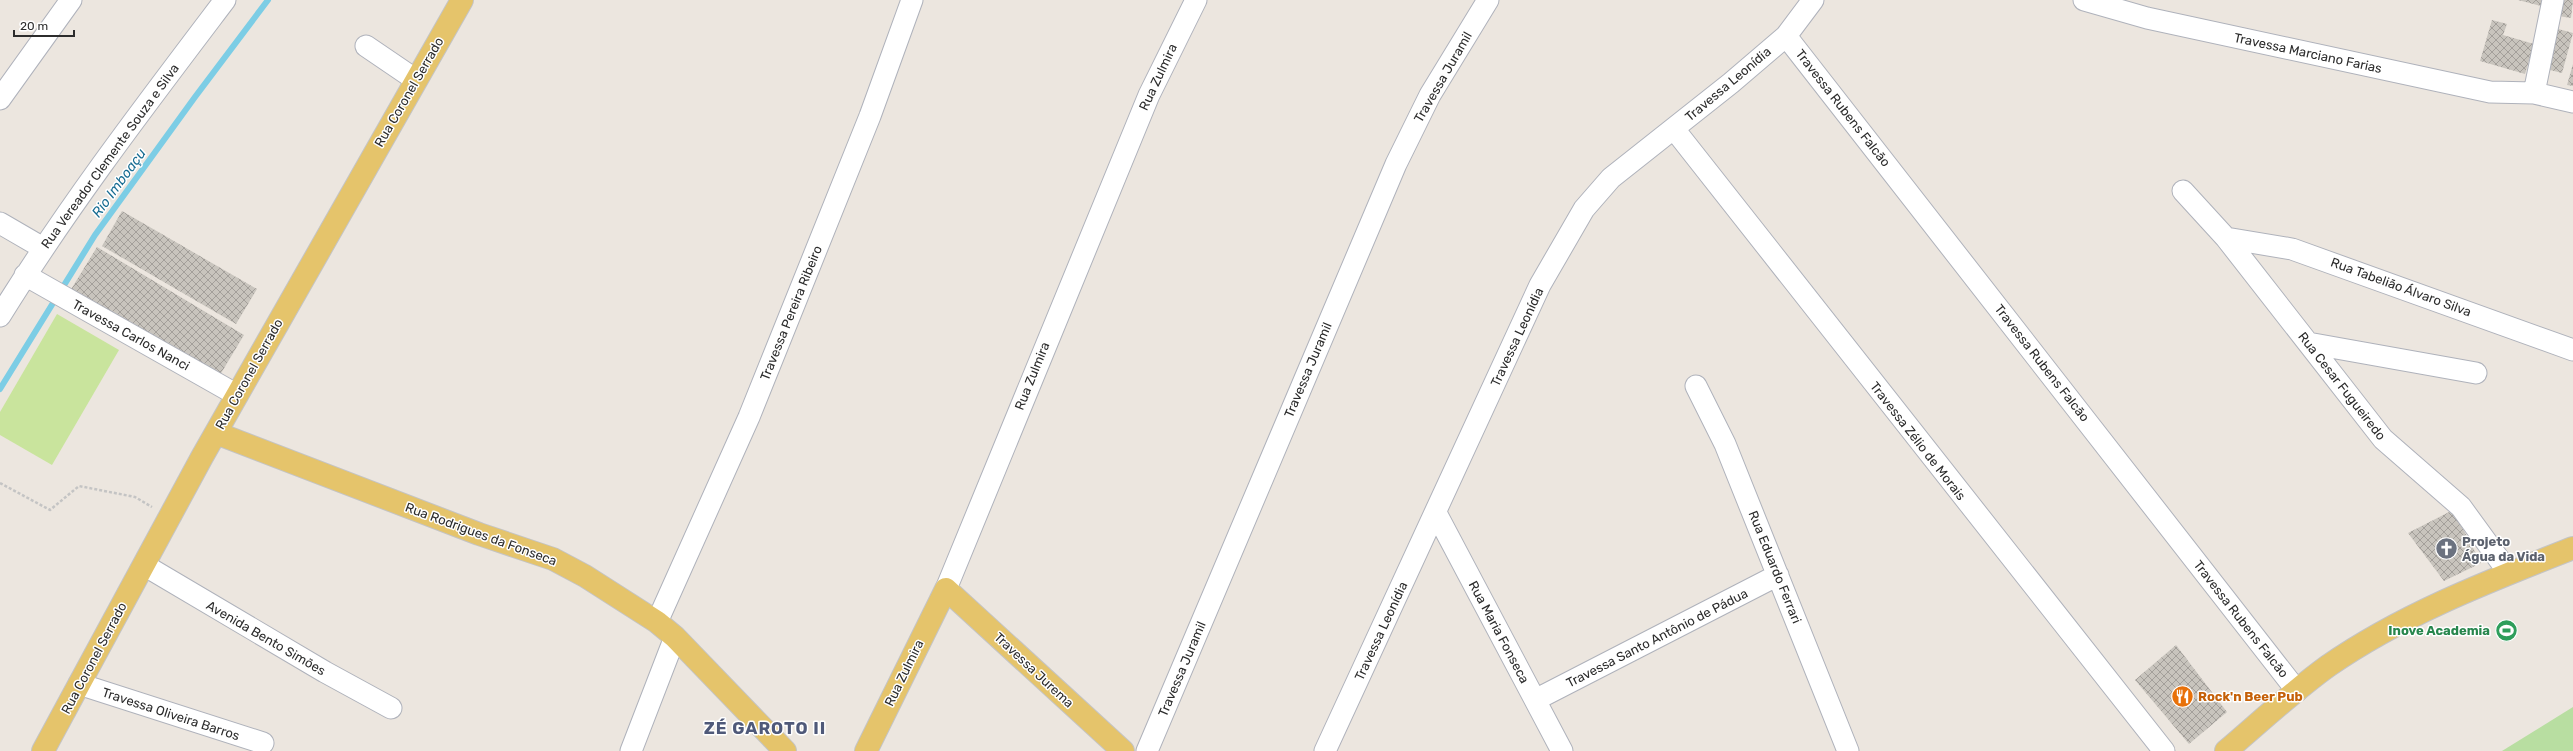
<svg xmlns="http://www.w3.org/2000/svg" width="2573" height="751" font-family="Rubik,sans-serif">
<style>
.park{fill:#b8dea1}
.pitch{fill:#c9e49d}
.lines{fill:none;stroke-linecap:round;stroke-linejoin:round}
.stream{stroke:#7ccde5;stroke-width:6}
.building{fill:url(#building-cross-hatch)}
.minor-casing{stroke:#afb2bb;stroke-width:23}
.major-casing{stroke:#c4c4c4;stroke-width:24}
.path{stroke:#c4c4c4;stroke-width:2.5;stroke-dasharray:3 2;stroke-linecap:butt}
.minor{stroke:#fff;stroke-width:21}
.major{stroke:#e5c46b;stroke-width:22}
.labels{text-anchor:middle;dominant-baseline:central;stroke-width:3;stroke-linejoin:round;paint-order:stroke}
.street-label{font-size:13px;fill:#2c2c2c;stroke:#fff}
.worship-label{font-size:13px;font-weight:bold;fill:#5b616d;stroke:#fff;text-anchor:start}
.leisure-label{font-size:13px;font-weight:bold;fill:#27864d;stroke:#fff;text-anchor:end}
.food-label{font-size:13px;font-weight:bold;fill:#c56008;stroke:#fff;text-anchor:start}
.water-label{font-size:14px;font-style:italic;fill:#196d92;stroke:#fff}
.district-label{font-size:17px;font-weight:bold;letter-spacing:1px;fill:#4f5979;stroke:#fff}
</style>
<defs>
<pattern id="building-cross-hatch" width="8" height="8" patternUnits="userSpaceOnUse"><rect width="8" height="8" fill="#c8c4bd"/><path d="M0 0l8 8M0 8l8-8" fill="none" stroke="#a39f9a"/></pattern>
</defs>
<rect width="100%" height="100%" fill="#ece6df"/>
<!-- park -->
<path class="park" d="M2573 707V751H2502Z"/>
<!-- pitch -->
<path class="pitch" d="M57 314 119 350 52 465 0 435V412Z"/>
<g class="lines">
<!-- stream -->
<path class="stream" d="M0 389 95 235 195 97 268 0"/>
</g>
<!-- building -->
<path class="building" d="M2518 0H2547L2545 7Z
M2556 0H2573L2571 18 2552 15Z
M2492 20 2507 24 2503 35 2534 44 2525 74 2480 61Z
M2551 27 2573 33 2562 73 2542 68Z
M2573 64V86L2567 85Z
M122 211 257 289 236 324 102 246Z
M97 247 244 335 217 380 70 291Z
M2453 510 2481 563 2444 581 2408 533Z
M2176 645 2227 712 2189 744 2135 680Z"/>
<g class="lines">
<defs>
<path id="minor" d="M2084 0 2147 18 2490 92 2534 93 2573 102
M1786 36 2297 691
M366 46 416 80
M2534 93 2553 0
M0 99 71 0
M1674 129 2164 751
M2183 191 2226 238 2383 439 2461 507 2509 573
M0 223 43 248
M2226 238 2292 249 2573 350
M25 275 237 395
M0 316C68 206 147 103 225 0
M2308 343 2476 373
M1696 386 1725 444 1848 751
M1436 513 1562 751
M144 565 325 672 391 708
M946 589 1149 95 1196 0
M657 622 749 417 870 116 912 0
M79 684 263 743
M1535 700 1778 575
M631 751 675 637
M1147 751 1396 164 1430 95 1488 0
M1325 751 1540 285 1584 209 1611 178 1731 83 1786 36 1813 0"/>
<path id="major" d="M216 433 479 534 553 559 585 576 657 622 675 637 785 751
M43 751 202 457 462 0
M866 751 946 589 1123 751
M2226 751C2259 723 2292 692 2328 666 2403 614 2489 581 2573 548"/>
</defs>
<!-- minor casing -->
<use href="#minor" class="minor-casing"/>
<!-- major casing -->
<use href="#major" class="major-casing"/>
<!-- path -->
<path class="path" d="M0 483 50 510 79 486 135 497 152 507"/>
<!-- minor -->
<use href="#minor" class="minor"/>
<!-- major -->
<use href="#major" class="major"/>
</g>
<!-- icons -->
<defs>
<symbol id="church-disc" viewBox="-11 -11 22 22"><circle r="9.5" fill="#6b7280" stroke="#fff"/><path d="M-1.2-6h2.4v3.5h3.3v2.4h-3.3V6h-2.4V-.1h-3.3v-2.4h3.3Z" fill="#fff"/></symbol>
<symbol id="stadium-disc" viewBox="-11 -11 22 22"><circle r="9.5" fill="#2e9e5b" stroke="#fff"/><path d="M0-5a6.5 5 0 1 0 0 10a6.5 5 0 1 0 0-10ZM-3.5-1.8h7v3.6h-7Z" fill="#fff"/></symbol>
<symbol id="restaurant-disc" viewBox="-11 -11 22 22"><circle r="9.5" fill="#e8710a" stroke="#fff"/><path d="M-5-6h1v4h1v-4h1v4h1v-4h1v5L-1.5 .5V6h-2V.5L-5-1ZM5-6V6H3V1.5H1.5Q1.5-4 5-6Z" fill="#fff"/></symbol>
</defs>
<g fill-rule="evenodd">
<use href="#church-disc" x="2434" y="536" width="25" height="25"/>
<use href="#stadium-disc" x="2494" y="618" width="25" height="25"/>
<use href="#restaurant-disc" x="2170" y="684" width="25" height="25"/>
</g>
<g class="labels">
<!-- street labels -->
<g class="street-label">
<text transform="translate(2308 53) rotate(12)">Travessa Marciano Farias</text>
<text transform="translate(1158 77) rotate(-65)">Rua Zulmira</text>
<text transform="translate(1443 77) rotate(-60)">Travessa Juramil</text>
<text transform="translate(1728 84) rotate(-40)">Travessa Leonídia</text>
<text transform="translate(409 92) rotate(-60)">Rua Coronel Serrado</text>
<text transform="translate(1843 108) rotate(52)">Travessa Rubens Falcão</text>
<text transform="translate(110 156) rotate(-54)">Rua Vereador Clemente Souza e Silva</text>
<text transform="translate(2401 287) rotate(20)">Rua Tabelião Álvaro Silva</text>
<text transform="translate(791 313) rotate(-68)">Travessa Pereira Ribeiro</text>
<text transform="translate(131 335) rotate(29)">Travessa Carlos Nanci</text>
<text transform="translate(1517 337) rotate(-65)">Travessa Leonídia</text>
<text transform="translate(2042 363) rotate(52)">Travessa Rubens Falcão</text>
<text transform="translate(1308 370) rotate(-67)">Travessa Juramil</text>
<text transform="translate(249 374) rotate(-61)">Rua Coronel Serrado</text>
<text transform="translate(1032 376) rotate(-68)">Rua Zulmira</text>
<text transform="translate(2342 386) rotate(52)">Rua Cesar Fugueiredo</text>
<text transform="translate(1918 441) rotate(52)">Travessa Zélio de Morais</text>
<text transform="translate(481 534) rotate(20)">Rua Rodrigues da Fonseca</text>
<text transform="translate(1775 567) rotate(68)">Rua Eduardo Ferrari</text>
<text transform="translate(2241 619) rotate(52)">Travessa Rubens Falcão</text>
<text transform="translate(1381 631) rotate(-65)">Travessa Leonídia</text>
<text transform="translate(1499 632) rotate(62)">Rua Maria Fonseca</text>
<text transform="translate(266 638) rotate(30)">Avenida Bento Simões</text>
<text transform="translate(1657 638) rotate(-27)">Travessa Santo Antônio de Pádua</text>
<text transform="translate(94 658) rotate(-62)">Rua Coronel Serrado</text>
<text transform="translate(1182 669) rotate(-67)">Travessa Juramil</text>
<text transform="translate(1034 670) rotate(43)">Travessa Jurema</text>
<text transform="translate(904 673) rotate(-64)">Rua Zulmira</text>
<text transform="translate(171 714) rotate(18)">Travessa Oliveira Barros</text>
</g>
<!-- worship labels -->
<g class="worship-label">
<text x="2462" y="541">Projeto<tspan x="2462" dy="15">Água da Vida</tspan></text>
</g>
<!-- leisure labels -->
<g class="leisure-label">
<text x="2490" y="630">Inove Academia</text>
</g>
<!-- food labels -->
<g class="food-label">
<text x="2198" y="696">Rock'n Beer Pub</text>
</g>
<!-- water labels -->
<g class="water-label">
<text transform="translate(119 183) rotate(-54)">Rio Imboaçu</text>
</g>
<!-- district labels -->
<g class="district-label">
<text x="765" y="728">ZÉ GAROTO II</text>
</g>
</g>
<!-- scale -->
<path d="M14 30v6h60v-6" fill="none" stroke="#2c2c2c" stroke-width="2"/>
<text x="20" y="30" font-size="12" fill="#2c2c2c" stroke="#ffffff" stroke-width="3" paint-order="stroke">20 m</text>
</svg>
